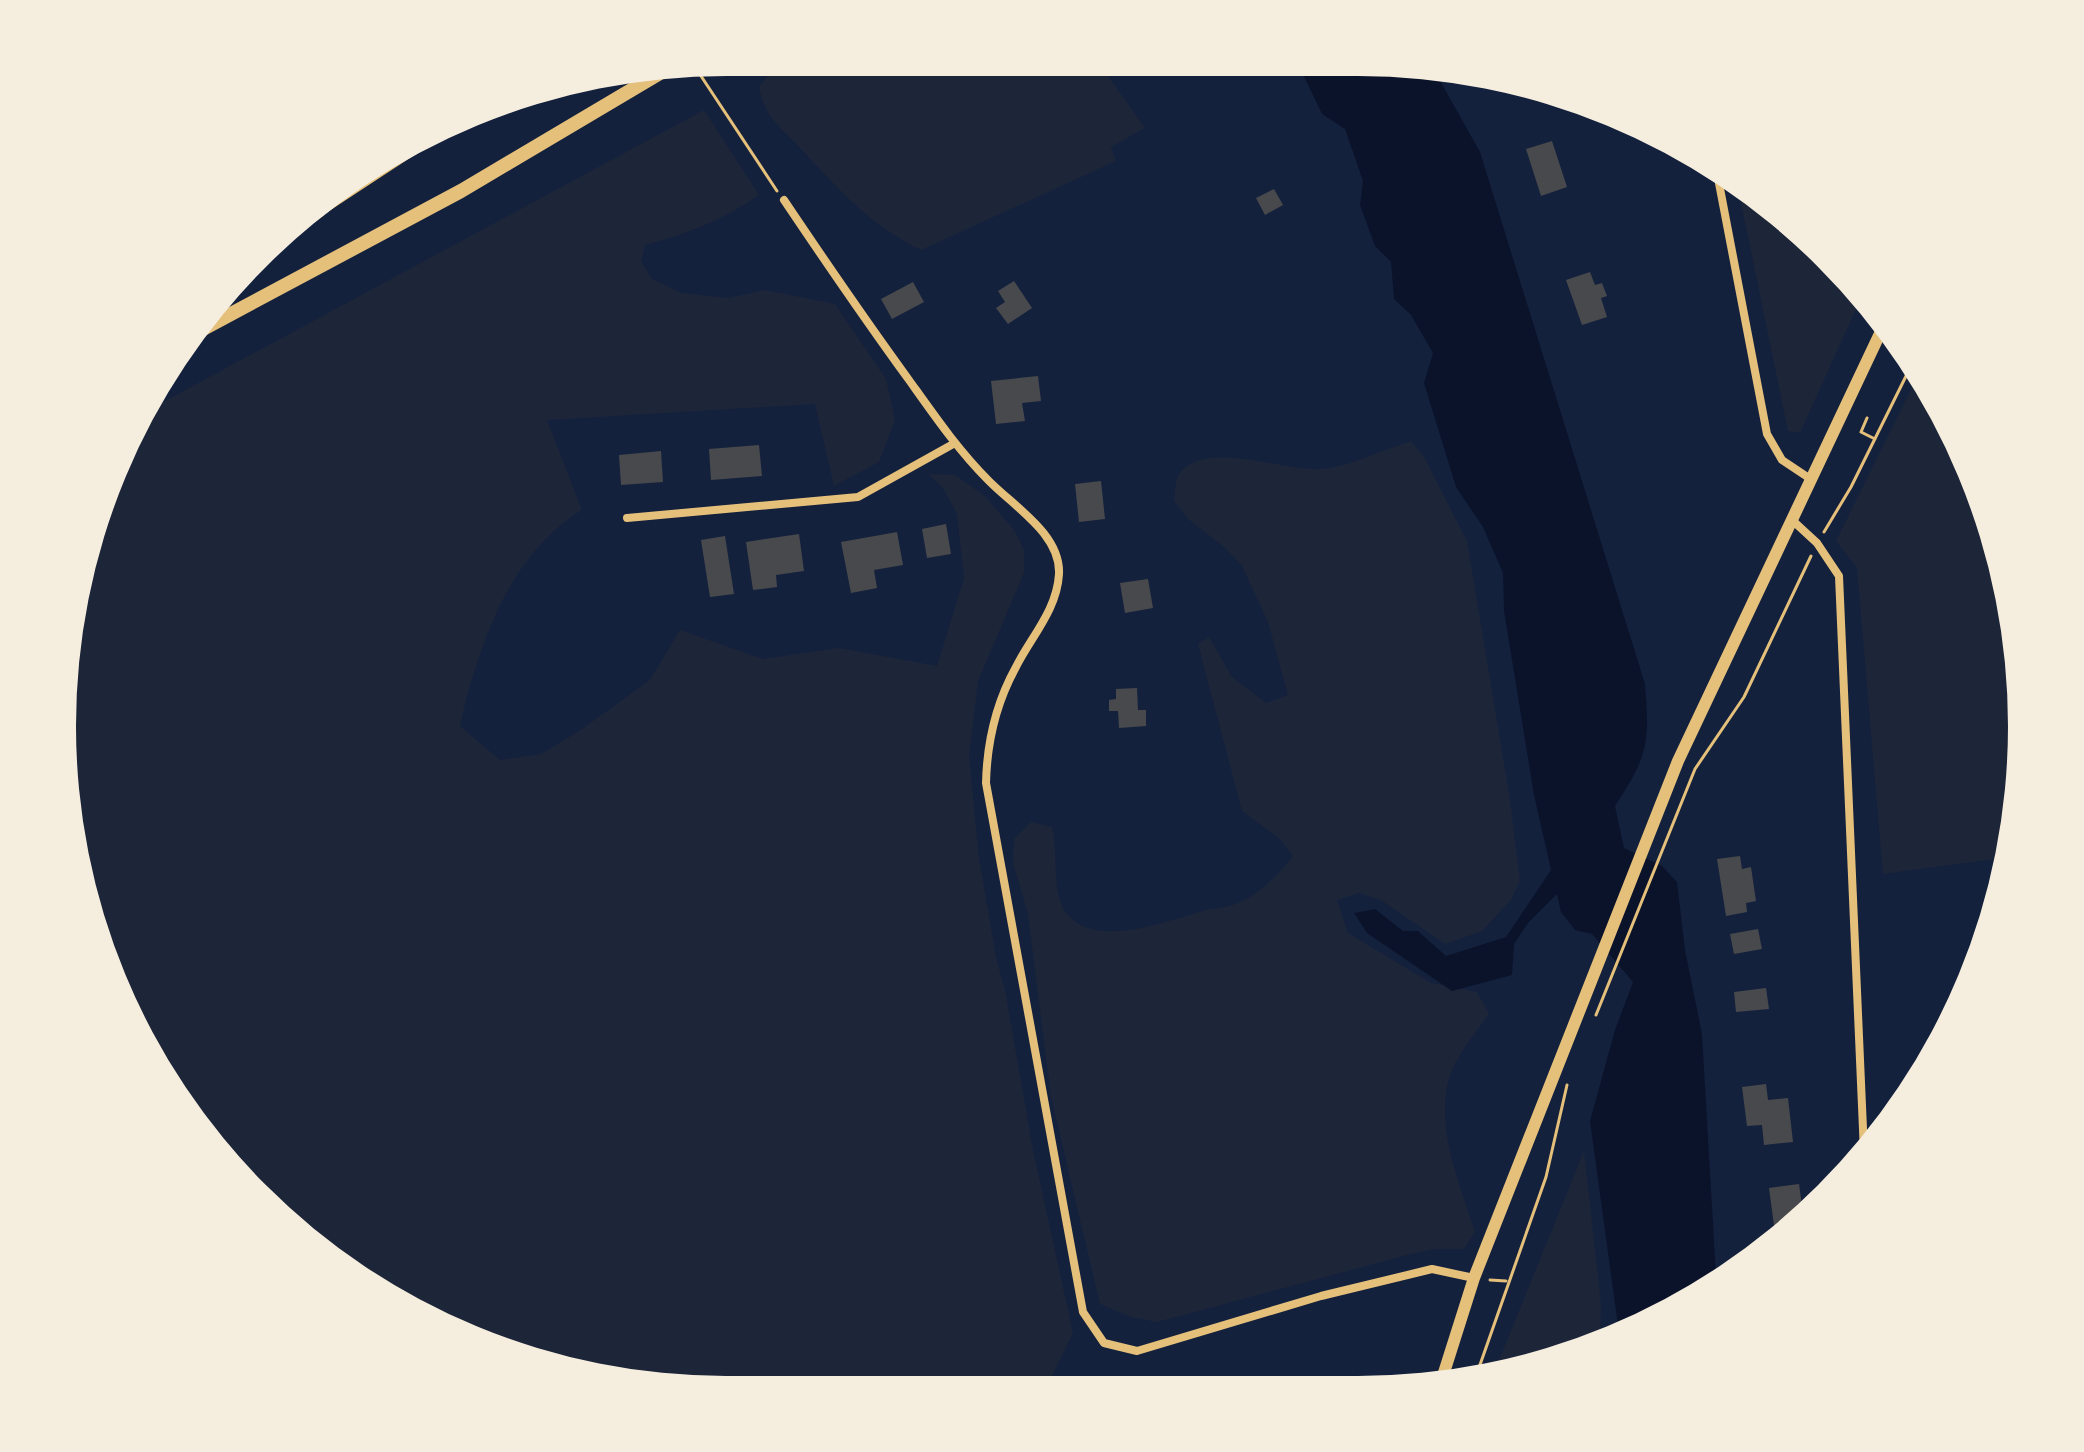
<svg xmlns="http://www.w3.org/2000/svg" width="2084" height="1452" font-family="Overpass,sans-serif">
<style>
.green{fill:#1d2539}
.water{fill:#0b132b}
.building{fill:#48494c}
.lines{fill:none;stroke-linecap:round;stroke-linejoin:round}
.path{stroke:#e5c07b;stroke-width:3}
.minor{stroke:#e5c07b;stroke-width:8}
.secondary{stroke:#e5c07b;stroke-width:12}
.trunk{stroke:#e5c07b;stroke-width:14}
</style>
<rect width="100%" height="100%" fill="#14213d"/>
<!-- green -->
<path class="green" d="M778 62H1098L1145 128 1111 147 1116 161 921 250C870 225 841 192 803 151 782 128 766 121 759 87Z
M704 110 759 195C723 220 687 234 645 245L641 261 652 279 681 293 728 298 765 290 835 304 886 379 895 420 879 462 834 486 815 404 547 420 582 510C509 554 478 647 460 726L500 760 541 754 579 731 650 680 680 630 763 659 839 648 937 666 964 578 957 514 943 488 928 474 955 475 985 496 1015 531 1024 550V573L978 681 969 756 979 858 996 957 1005 990 1033 1150 1073 1333 1052 1376 953 1390H726L596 1377 471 1339 357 1278 256 1195 131 1020 75 855 68 640 113 471 152 408Z
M1739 193 1828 257 1861 298 1800 433 1788 431Z
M1919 373 1972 472 2009 597 2022 726 2009 857 1883 874 1857 568 1836 541Z
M1411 441 1424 457 1467 541 1510 800 1520 881 1511 900 1482 931 1445 944 1381 900 1359 893 1337 900 1348 933 1431 983 1477 992 1489 1014C1475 1034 1456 1055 1449 1079 1435 1129 1460 1184 1475 1232L1464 1249H1435L1411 1254 1157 1322 1131 1317 1100 1304 1051 1097 1028 914 1013 863 1014 839 1031 822 1052 827C1059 854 1050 893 1068 915 1097 949 1168 921 1202 911 1214 908 1227 908 1238 903 1259 895 1279 874 1293 856L1279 838 1242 811 1198 644 1209 637 1232 677 1266 703 1288 695 1268 622 1242 566 1224 547 1188 519 1174 501C1175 494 1175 482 1178 476 1201 437 1283 472 1321 469 1345 468 1386 449 1411 441Z
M1584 1151 1601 1304 1600 1339 1493 1375Z"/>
<!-- water -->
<path class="water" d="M1297 62H1358L1434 70 1480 152 1645 684C1650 743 1648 756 1615 806L1624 848 1662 866 1677 882 1685 950 1702 1034 1716 1275 1652 1321 1619 1333 1590 1121 1615 1030 1633 982 1592 934 1575 930 1561 912 1557 894 1528 923 1514 944 1512 975 1452 991 1367 933 1354 913 1375 909 1403 931H1418L1446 956 1506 937 1551 870 1534 795 1504 611 1503 573 1483 527 1456 487 1424 383 1433 353 1411 315 1394 299 1391 262 1375 246 1360 205 1363 181 1345 129 1322 114Z"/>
<!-- building -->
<path class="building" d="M1552 141 1567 187 1541 196 1526 149Z
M1274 189 1283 205 1265 215 1256 198Z
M1590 272 1595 285 1602 283 1607 296 1601 298 1607 317 1582 325 1566 280Z
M1014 281 1032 308 1008 324 996 308 1005 302 998 291Z
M913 282 924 302 892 319 881 299Z
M1038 376 1041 401 1022 403 1025 421 996 424 991 381Z
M759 445 762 476 711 480 709 449Z
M661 451 663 482 621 485 619 455Z
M1101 481 1105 519 1079 522 1075 484Z
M946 524 951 554 927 558 922 529Z
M897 532 903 565 874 570 877 588 851 593 841 542Z
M799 534 804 571 776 575 777 587 753 590 746 542Z
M725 536 734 594 710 597 701 540Z
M1148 579 1153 608 1125 613 1120 583Z
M1137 688 1138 710H1146V726L1119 728 1118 711H1109V700L1116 699V689Z
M1740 856 1742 869 1751 867 1756 901 1746 903 1747 912 1726 916 1717 859Z
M1758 929 1762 949 1734 954 1730 934Z
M1766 988 1769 1009 1736 1012 1734 992Z
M1766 1084 1768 1100 1788 1098 1793 1142 1764 1145 1762 1125 1747 1126 1742 1087Z
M1799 1184 1803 1213 1775 1233 1769 1188Z"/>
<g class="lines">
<!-- path -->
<path class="path" d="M699 73 777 191
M1867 418 1861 432 1875 439
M1824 532 1851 487 1913 362
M1596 1015 1695 769 1744 697 1811 556
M1490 1280 1506 1281
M1475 1379 1546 1177 1567 1085"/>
<!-- minor -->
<path class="minor" d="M1718 178 1767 434 1782 460 1809 478
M784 200C825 261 866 321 909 380 934 415 958 450 988 480 1013 506 1061 534 1059 574 1057 610 1031 637 1016 667 996 703 987 742 986 783L1083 1312 1104 1343 1137 1351 1321 1296 1432 1269 1474 1278
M627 518 858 497 955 443
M1791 519 1817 543 1839 576 1864 1152"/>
<!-- secondary -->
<path class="secondary" d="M1441 1382 1474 1278 1678 761 1884 325"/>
<!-- trunk -->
<path class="trunk" d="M312 214 411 149
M201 330 461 191 665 70"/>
</g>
<!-- crop -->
<path d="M0 0H2084V1452H0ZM726 76H1358A650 650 0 0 1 2008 726V726A650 650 0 0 1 1358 1376H726A650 650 0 0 1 76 726V726A650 650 0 0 1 726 76Z" fill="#f5edde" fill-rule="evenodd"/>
</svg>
